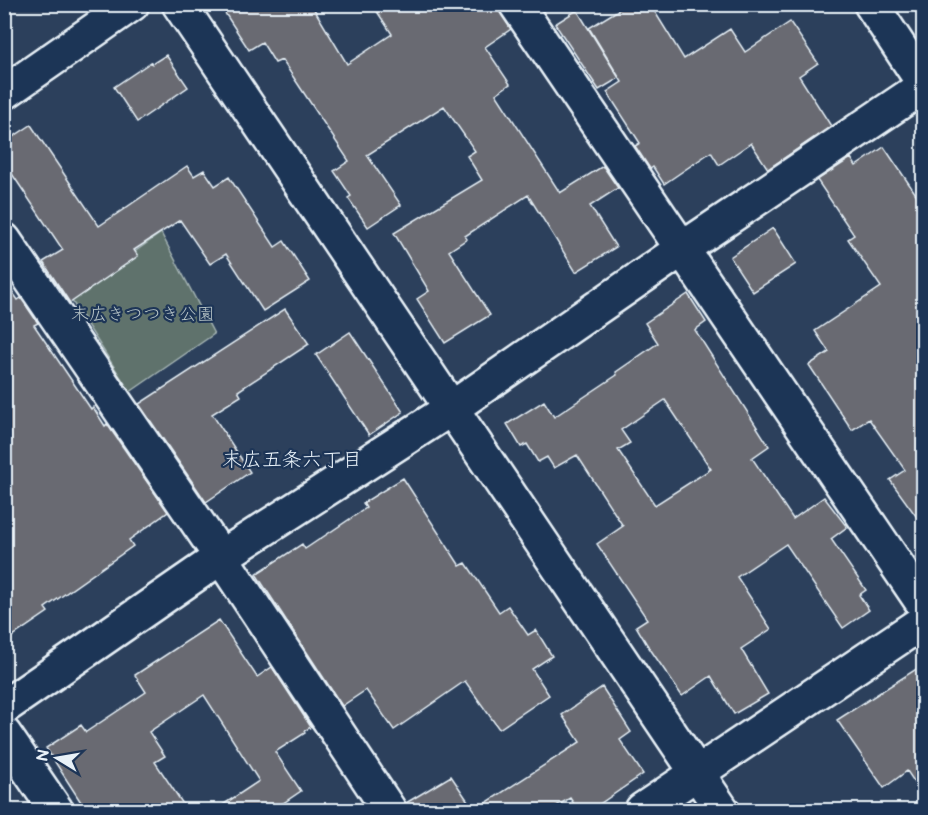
<svg xmlns="http://www.w3.org/2000/svg" width="928" height="815" font-family="'Balsamiq Sans','Klee One',sans-serif">
<style>
.green{fill:#5e726c;stroke:#a3b2b2;stroke-width:1.5}
.building{fill:#696b72;stroke:#e8f1f8;stroke-width:1.5;fill-rule:evenodd}
.lines{fill:none;stroke-linecap:round;stroke-linejoin:round}
.minor-casing{stroke:#e8f1f8;stroke-width:38}
.tertiary-casing{stroke:#e8f1f8;stroke-width:38}
.minor{stroke:#1d3557;stroke-width:33}
.tertiary{stroke:#1d3557;stroke-width:33}
.labels{text-anchor:middle;dominant-baseline:central;stroke-width:4.5;stroke-linejoin:round;paint-order:stroke}
.park-label{font-size:18px;fill:#b8c5c7;stroke:#1d3557}
.neighbourhood-label{font-size:20px;fill:#e8f1f8;stroke:#1d3557}
</style>
<rect width="100%" height="100%" fill="#2c405c"/>
<filter id="ink" filterUnits="userSpaceOnUse"><feTurbulence type="fractalNoise" baseFrequency=".0167" numOctaves="2"/><feDisplacementMap in="SourceGraphic" scale="12" xChannelSelector="R" yChannelSelector="G"/><feConvolveMatrix kernelMatrix="1 2 1 2 8 2 1 2 1" color-interpolation-filters="sRGB"/></filter>
<g filter="url(#ink)">
<!-- green -->
<path class="green" d="M161 233 214 334 130 392 70 298Z"/>
<!-- building -->
<path class="building" d="M219 4H311L347 64 392 34 372 4H495L511 29 485 47 510 84 496 94 560 193 603 166 618 188 590 206 616 247 576 272 528 195 465 236 467 239 449 251 490 315 445 343 417 299 429 291 394 233 482 180 467 156 475 151 444 106 367 155 401 205 368 227 348 198 351 196 334 171 349 161 282 60 275 63 262 42 249 50Z
M628 4H650L684 59 730 29 745 52 790 22 818 63 799 76 831 126 768 169 751 143 719 165 711 152 664 184 653 167 650 169 635 146 640 143 607 92 622 82 589 28Z
M577 10 619 78 599 90 555 24Z
M166 55 188 87 137 122 114 87 151 62 152 64Z
M31 125 99 226 187 166 194 176 204 170 215 186 229 177 275 247 284 241 310 281 263 311 226 254 210 264 180 220 134 250 138 256 70 303 43 262 63 250 4 162V143Z
M884 147 924 206V527L890 480 905 470 869 419 852 430 809 365 829 352 815 331 881 287 848 239 854 235 817 180 851 158 856 166Z
M773 228 796 264 753 292 730 257Z
M4 280 18 300 21 298 38 323 34 325 91 409 93 407 105 426 107 424 168 512 129 540 133 546 45 608 48 612 4 642Z
M688 294 706 322 695 330 769 446 752 458 793 519 824 497 847 527 831 539 866 590 859 595 869 610 843 628 786 544 737 577 771 629 741 649 768 694 734 714 711 676 682 696 646 643 636 626 647 619 597 544 623 526 577 455 554 468 547 457 538 462 527 444 521 447 507 424 544 401 554 417 617 375 616 372 658 343 645 323ZM665 400 711 469 655 505 618 450 630 443 621 430Z
M285 309 309 344 238 391 241 396 212 414 250 472 206 502 139 404Z
M350 332 403 412 369 435 316 355Z
M403 478 460 566 466 563 499 612 508 606 528 635 536 630 552 656 532 669 549 695 499 729 465 681 394 730 366 690 342 706 256 574 302 544 305 549 366 508 363 503Z
M219 620 257 677 272 667 311 727 304 731 305 733 275 752 301 791 273 810H215L259 781 204 695 149 732 165 756 155 762 187 810H86L46 748 81 725 86 732 146 692 135 675Z
M924 664V796L907 771 884 788 837 720Z
M602 687 631 732 620 740 643 774 591 810H578L570 798 550 810H475L580 742 562 715Z
M451 776 474 810H407L406 803Z"/>
<g class="lines">
<defs>
<path id="minor" d="M179 4 722 810
M516 4 924 605
M4 240 221 557 389 810
M4 707 221 557 452 408 682 249 924 86
M4 734 56 810
M642 810 924 621"/>
<path id="tertiary" d="M871 4 924 84
M4 93 132 4"/>
</defs>
<!-- minor casing -->
<use href="#minor" class="minor-casing"/>
<!-- tertiary casing -->
<use href="#tertiary" class="tertiary-casing"/>
<!-- minor -->
<use href="#minor" class="minor"/>
<!-- tertiary -->
<use href="#tertiary" class="tertiary"/>
</g>
</g>
<g class="labels">
<!-- park labels -->
<g class="park-label">
<text x="143" y="314">末広きつつき公園</text>
</g>
<!-- neighbourhood labels -->
<g class="neighbourhood-label">
<text x="292" y="460">末広五条六丁目</text>
</g>
</g>
<!-- margin -->
<rect width="928" height="815" fill="none" stroke="#1d3557" stroke-width="24"/>
<rect x="12" y="12" width="904" height="791" fill="none" stroke="#e8f1f8" stroke-width="2" filter="url(#ink)"/>
<!-- north arrow -->
<g transform="translate(57 758) rotate(281)" stroke="#1d3557" stroke-width="4.5" paint-order="stroke">
<path d="M0-4.5L10 22L0 15L-10 22Z" fill="#e8f1f8"/>
<text y="-9" font-size="16" font-weight="bold" text-anchor="middle" fill="#e8f1f8">N</text>
</g>
</svg>
